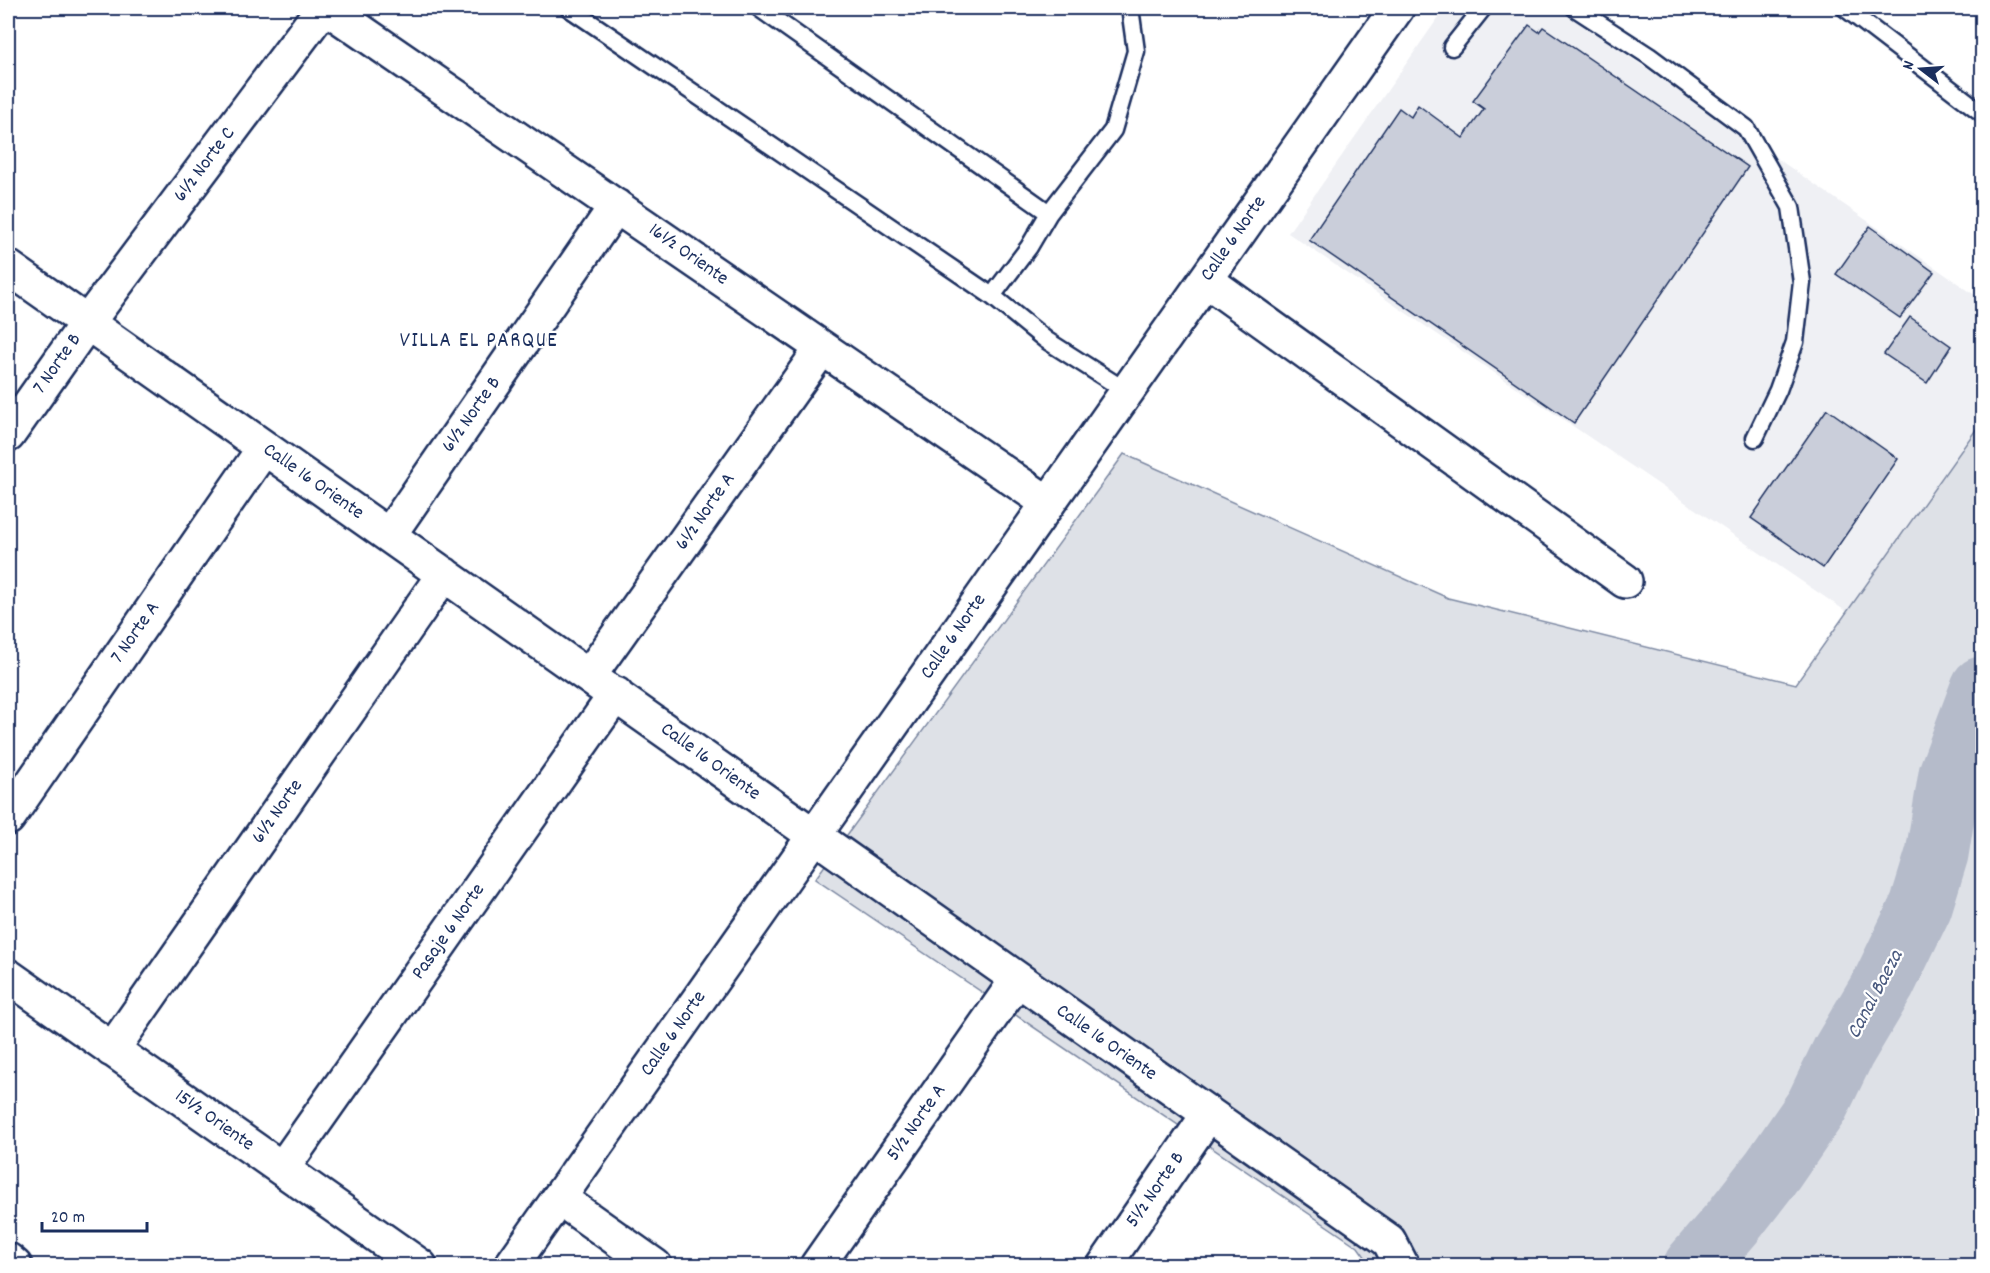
<svg xmlns="http://www.w3.org/2000/svg" width="1990" height="1273" font-family="Dekko,sans-serif">
<style>
.built{fill:#eff0f4}
.green{fill:#dee1e7;stroke:#7c88a2;stroke-width:1.5}
.lines{fill:none;stroke-linecap:round;stroke-linejoin:round}
.river{stroke:#b5bbca;stroke-width:63}
.building{fill:#caceda;stroke:#1b2f5e;stroke-width:1.5}
.service-casing{stroke:#1b2f5e;stroke-width:21}
.minor-casing{stroke:#1b2f5e;stroke-width:38}
.tertiary-casing{stroke:#1b2f5e;stroke-width:38}
.service{stroke:#fff;stroke-width:16}
.minor{stroke:#fff;stroke-width:33}
.tertiary{stroke:#fff;stroke-width:33}
.labels{text-anchor:middle;dominant-baseline:central;stroke-width:4.5;stroke-linejoin:round;paint-order:stroke}
.street-label{font-size:20px;fill:#1b2f5e;stroke:#fff}
.neighbourhood-label{font-size:21px;letter-spacing:1.5px;fill:#1b2f5e;stroke:#fff}
.water-label{font-size:21px;font-style:italic;fill:#49597e;stroke:#fff}
</style>
<rect width="100%" height="100%" fill="#fff"/>
<filter id="ink" filterUnits="userSpaceOnUse"><feTurbulence type="fractalNoise" baseFrequency=".0167" numOctaves="2"/><feDisplacementMap in="SourceGraphic" scale="12" xChannelSelector="R" yChannelSelector="G"/><feConvolveMatrix kernelMatrix="1 2 1 2 8 2 1 2 1" color-interpolation-filters="sRGB"/></filter>
<g filter="url(#ink)">
<!-- built -->
<path class="built" d="M1445 8H1559L1982 300V421L1847 612 1288 233Z"/>
<!-- green -->
<path class="green" d="M1982 421V1265H1371L1358 1247 815 879 1124 454 1448 598 1796 684Z"/>
<g class="lines">
<!-- river -->
<path class="river" d="M1695 1266 1732 1223 1773 1170 1817 1106 1843 1052 1884 983 1921 906 1937 854 1950 774 1982 688"/>
</g>
<!-- building -->
<path class="building" d="M1529 25 1539 32 1543 27 1748 167 1574 423 1309 240 1399 108 1411 117 1418 105 1463 138 1484 109 1473 101Z
M1870 226 1934 272 1900 318 1836 274Z
M1910 317 1951 346 1927 383 1884 354Z
M1827 409 1898 459 1823 568 1751 518Z"/>
<g class="lines">
<defs>
<path id="service" d="M569 8 992 296 1046 340 1126 391
M759 8 1049 213 1029 247 992 296
M1575 8 1649 56 1746 128 1791 207 1802 282 1795 342 1778 390 1755 438
M1845 8 1982 113
M1452 47 1483 8
M1049 213 1113 130 1136 51 1130 8"/>
<path id="minor" d="M327 8 1048 503
M8 267 1389 1241 1402 1266
M1206 280 1625 581
M8 435 87 323 323 8
M389 535 616 206
M589 676 822 348
M8 818 264 448
M8 976 420 1266
M112 1050 444 574
M282 1169 616 694
M559 1198 655 1266
M8 1260 15 1266
M817 1266 1017 980
M1104 1266 1208 1115"/>
<path id="tertiary" d="M511 1266 1397 8"/>
</defs>
<!-- service casing -->
<use href="#service" class="service-casing"/>
<!-- minor casing -->
<use href="#minor" class="minor-casing"/>
<!-- tertiary casing -->
<use href="#tertiary" class="tertiary-casing"/>
<!-- service -->
<use href="#service" class="service"/>
<!-- minor -->
<use href="#minor" class="minor"/>
<!-- tertiary -->
<use href="#tertiary" class="tertiary"/>
</g>
</g>
<g class="labels">
<!-- street labels -->
<g class="street-label">
<text transform="translate(205 165) rotate(-53)">6½ Norte C</text>
<text transform="translate(1234 239) rotate(-55)">Calle 6 Norte</text>
<text transform="translate(688 255) rotate(35)">16½ Oriente</text>
<text transform="translate(58 364) rotate(-55)">7 Norte B</text>
<text transform="translate(472 415) rotate(-55)">6½ Norte B</text>
<text transform="translate(313 482) rotate(35)">Calle 16 Oriente</text>
<text transform="translate(706 512) rotate(-55)">6½ Norte A</text>
<text transform="translate(136 633) rotate(-55)">7 Norte A</text>
<text transform="translate(954 637) rotate(-55)">Calle 6 Norte</text>
<text transform="translate(710 762) rotate(36)">Calle 16 Oriente</text>
<text transform="translate(278 812) rotate(-55)">6½ Norte</text>
<text transform="translate(449 932) rotate(-55)">Pasaje 6 Norte</text>
<text transform="translate(674 1034) rotate(-55)">Calle 6 Norte</text>
<text transform="translate(1106 1043) rotate(35)">Calle 16 Oriente</text>
<text transform="translate(214 1121) rotate(35)">15½ Oriente</text>
<text transform="translate(917 1123) rotate(-55)">5½ Norte A</text>
<text transform="translate(1156 1190) rotate(-55)">5½ Norte B</text>
</g>
<!-- neighbourhood labels -->
<g class="neighbourhood-label">
<text x="479" y="342">VILLA EL PARQUE</text>
</g>
<!-- water labels -->
<g class="water-label">
<text transform="translate(1876 995) rotate(-62)">Canal Baeza</text>
</g>
</g>
<!-- margin -->
<rect width="1990" height="1273" fill="none" stroke="#fff" stroke-width="30"/>
<rect x="15" y="15" width="1960" height="1243" fill="none" stroke="#1b2f5e" stroke-width="2" filter="url(#ink)"/>
<!-- north arrow -->
<g transform="translate(1921 69) rotate(287)" stroke="#ffffff" stroke-width="4.5" paint-order="stroke">
<path d="M0-4.5L10 22L0 15L-10 22Z" fill="#1b2f5e"/>
<text y="-9" font-size="16" font-weight="bold" text-anchor="middle" fill="#1b2f5e">N</text>
</g>
<!-- scale -->
<path d="M42 1222v9h105v-9" fill="none" stroke="#1b2f5e" stroke-width="3"/>
<text x="51" y="1222" font-size="18" fill="#1b2f5e" stroke="#ffffff" stroke-width="4.5" paint-order="stroke">20 m</text>
</svg>
